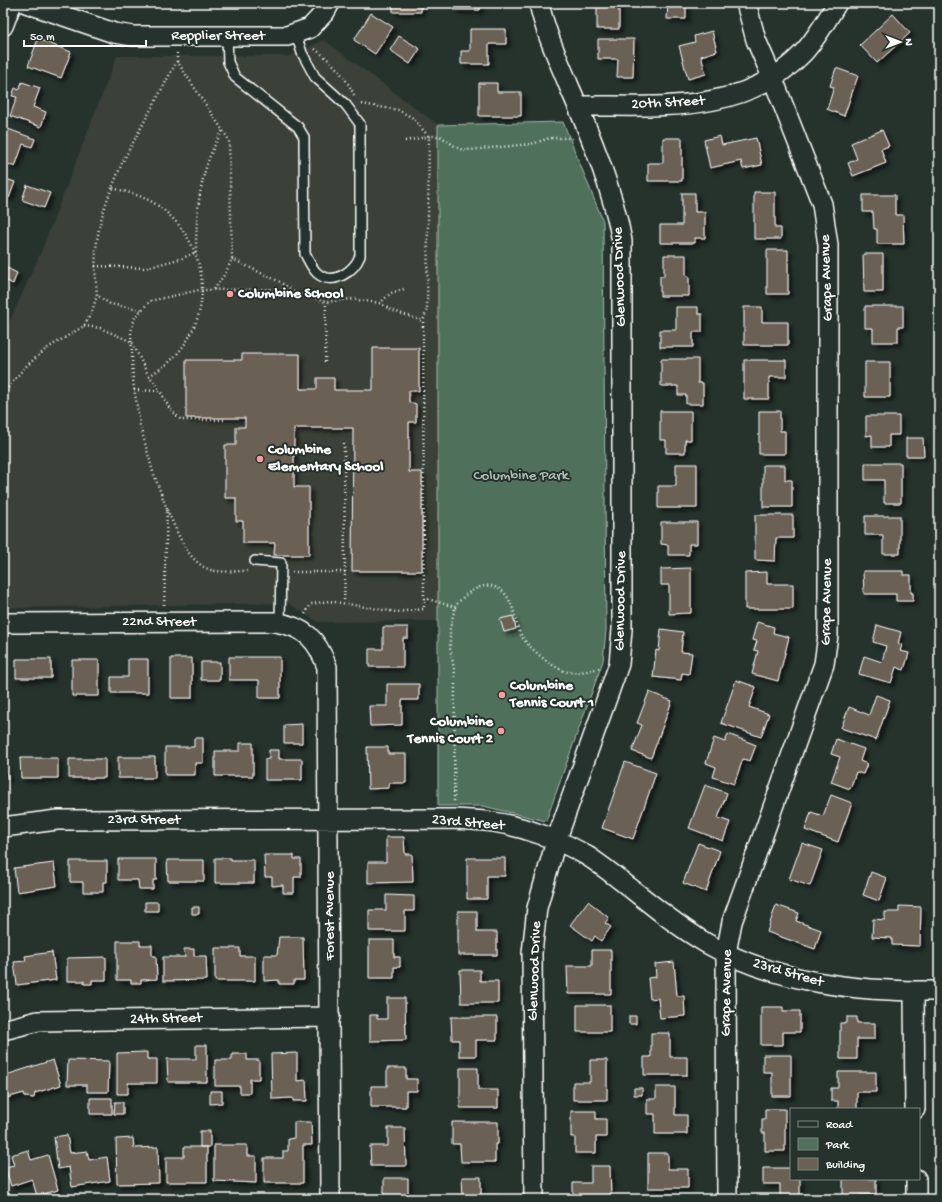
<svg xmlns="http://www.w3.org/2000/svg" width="942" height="1202" font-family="'Gochi Hand',sans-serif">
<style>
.built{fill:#3a4138}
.green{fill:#4f715c;stroke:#a7b8ae}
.building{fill:#6a6153;stroke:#fff;filter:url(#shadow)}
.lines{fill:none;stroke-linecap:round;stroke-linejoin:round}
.lane-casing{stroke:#fff;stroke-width:12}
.street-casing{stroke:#fff;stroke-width:22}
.path{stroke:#fff;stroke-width:2.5;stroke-dasharray:1 3;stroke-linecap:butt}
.lane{stroke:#26332d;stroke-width:9}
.street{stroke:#26332d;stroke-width:19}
.poi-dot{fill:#ff9aa2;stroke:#26332d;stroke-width:1.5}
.labels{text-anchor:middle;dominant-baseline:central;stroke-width:4;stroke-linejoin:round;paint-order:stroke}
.street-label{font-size:15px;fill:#fff;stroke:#26332d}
.poi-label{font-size:15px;font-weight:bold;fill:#fff;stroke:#26332d;text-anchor:start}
.park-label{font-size:15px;fill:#b0bfb6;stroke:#26332d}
</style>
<defs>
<filter id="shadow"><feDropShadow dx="3.5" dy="3.5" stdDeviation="2" flood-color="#0009"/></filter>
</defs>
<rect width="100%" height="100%" fill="#26332d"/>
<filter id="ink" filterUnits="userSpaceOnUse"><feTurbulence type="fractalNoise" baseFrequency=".025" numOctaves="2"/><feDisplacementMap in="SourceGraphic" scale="8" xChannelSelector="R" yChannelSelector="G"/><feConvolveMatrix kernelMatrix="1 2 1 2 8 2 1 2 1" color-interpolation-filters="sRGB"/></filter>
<g filter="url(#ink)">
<!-- built -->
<path class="built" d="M324 40 438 125V621L318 622 288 603 3 608V336L41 252 117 56H290Z"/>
<!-- green -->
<path class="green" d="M563 122 603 221 606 630 603 661 546 821 483 806H438V125Z"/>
<!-- building -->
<path class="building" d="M390 3H421V12H393V3Z
M454 3H480V10H454Z
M597 3H619V29H597Z
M668 3H686V19H667Z
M371 13 393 27 375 54 354 40Z
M937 13H939V38H937Z
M893 14 910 33 877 63 860 45Z
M470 29H506V44H489V64H461V51H470Z
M712 31 717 51 701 56 706 74 688 79 679 46 695 42 694 36Z
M399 36 420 49 410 64 390 50Z
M38 39 71 52 61 78 28 66Z
M598 39H634L633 77H617L618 59H598Z
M836 68 858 76 844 116 827 109 834 87 830 86Z
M22 82 40 88 33 107 46 112 41 127 10 116 17 97 12 96 15 88 19 90Z
M479 83H497V92H521V116H479Z
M8 129 35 139 32 147 23 144 15 167 3 162V144Z
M882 130 889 146 881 149 886 163 853 176 848 163 857 159 851 143Z
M720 136 722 145 756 138 762 165 743 169 741 161 710 168 704 140Z
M663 138H682V181H648V163H663Z
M3 178 15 182 9 198 3 195Z
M27 185 50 193 44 208 22 200Z
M754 192H775V228H781V239H754Z
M682 193H695V212H705V238H695V243H660V225H682Z
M863 195H895V215H903L904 244H877V229H874L873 212H863Z
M767 250H788V294H767Z
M863 254H883V292H864Z
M664 255H686V276H689V296H660V276H664Z
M3 266 17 273 13 284 3 279Z
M865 306H903V327H898V342H873V328H865Z
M676 307H698V314H702V332H693V347H660V330H676Z
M744 307H762V322H788V345H744Z
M373 348H419V391H409V402L416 404V422H409V472H422V571H352L353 428H294V487H309V555H274L275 543H243V521H236V498H225V445H236V427H245V418H186V360H242V354H300V389H317V378H334V390H373Z
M661 359H698V383H703V404H686V395H678V386H661Z
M744 360H786V377H769V399H744Z
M865 362H890V397H865Z
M660 411H691V440H685V453H666V440H660Z
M759 411H780V431H785V454H759Z
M866 416H899V435H889V447H872V435L866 436Z
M906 438H923L924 456H906Z
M865 463H901V503H884V480H865Z
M676 464H697V508H658V486H676Z
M763 465H785V480H792V507H763Z
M755 515H793V538H776L775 561 755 560Z
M865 516H900V554H883V535H865Z
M661 522H697V544H689V555H668V545L661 544Z
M691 568V613L669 614V585H661V569Z
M863 571H903V575H911V593H913V601H896V594H864Z
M767 572V584H793V609H745V573Z
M513 616 516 629 504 632 500 619Z
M757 622 774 627 773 633 789 637 778 681 752 674 758 651 754 650 757 641 752 640Z
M877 625 901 632 898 644 902 645 900 651 909 653 904 670 896 667 891 683 859 674 864 656 882 662 886 646 873 642Z
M383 627H408V638H403V667H369V649H383Z
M661 629 683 632 681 652 692 653 689 674 682 673 681 680 653 677 656 650 659 651Z
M229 657H280V698H259V680H229Z
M171 658H192V698H171Z
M16 659H51V678H16Z
M128 659H148V693H111V677H128Z
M72 660H99V696H72Z
M201 662H220V680H201Z
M736 680 756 687 749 707 769 714 761 737 721 723Z
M387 684H419V700H402V725L370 726 369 706H387Z
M649 692 672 701 651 758 632 751 642 725 637 723Z
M876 695 890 700 876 740 841 728 849 707 869 715Z
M302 724V743H284V725Z
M728 734 756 745 750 761 743 759 734 784 713 777 716 767 706 763 714 738 725 742Z
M194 738H203V763H195V775H165V747H194Z
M836 739 864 749 860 761 867 764 863 774 856 772 850 789 831 782 840 757 831 754Z
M240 743H253V776H215V751H240Z
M367 747H388V754H406V783H389V788L368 789Z
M269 750H279V759H302V780H265V759H269Z
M118 757H155V778H118Z
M20 758H58V778H21Z
M69 759H105V778H69Z
M3 760 8 779 3 780Z
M625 762 656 773 633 839 602 828Z
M705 785 727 793 718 818 730 822 723 841 689 828Z
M831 795 852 803 838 842 805 830 811 812 823 816Z
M386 837H404L405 854H412L413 882 368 883V862H386Z
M698 843 720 851 706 892 683 883Z
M802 843 823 850 810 886 789 879Z
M264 855H294V859H301V877H294V893H283V885L272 886V877H265Z
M215 858H231V860H254V883H215Z
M467 858H505V876H487V899H467Z
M118 859H156V880H153V889H139L138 880H118Z
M167 860H204V881H168Z
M70 861H107V882H103V892H83V882H70Z
M54 863 57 886 17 892 14 868Z
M871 872 887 878 879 901 863 895Z
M386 895 414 896V911H405V931H369V910H386Z
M588 901 609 918 605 923 611 927 601 941 595 936 592 941 570 925Z
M145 902H158V911H145Z
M776 905 799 913 796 921 821 930 815 949 767 932Z
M899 906 921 907 920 946 892 945V938L872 937 873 919 885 920V912H899Z
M192 907H199V914H192Z
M458 911H477V932H497V955H458Z
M279 937H303L304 980H294V984H279V980L264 981V955H277Z
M369 940H394V957H400V967H394V978H369Z
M117 941H140V945H152V956H156L157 979 141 980V983H131V980H117Z
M215 948H240V956H255V981H215Z
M184 949H194V956H206L207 980 163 981V957H185Z
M592 950H611V994H568L567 966H592Z
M52 952 56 980 17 985 14 962 26 961 25 956Z
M106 957V980H92V984H84V981H67V958Z
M674 962 677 996H684L685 1016 660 1018 658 998 650 999 648 978 656 977 655 964Z
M460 970H480V981H498V1003H461Z
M387 998H405L406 1040 370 1041V1015H377V1019H387Z
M577 1005H610V1032H577Z
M761 1007H783V1011H800V1032H783V1045H761Z
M629 1016H636V1024H629Z
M451 1017H497V1040H476V1056H459V1040H452Z
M847 1017H857V1023H875V1039H857V1059H840V1023H847Z
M651 1033H670V1057H687V1075H644V1057H651Z
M196 1045H207V1082H168L167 1059H196Z
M147 1052V1059H157V1083H128V1094H117V1053Z
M297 1053V1081L306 1080 307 1101H293V1098L272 1099 271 1054Z
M232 1054H247V1060H259V1079H250V1093H240V1086H215V1060H232Z
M763 1055H791V1096H772V1072H763Z
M53 1060 61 1085 35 1093 34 1098 25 1097 24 1093 6 1098 3 1088V1076Z
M68 1060 109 1061 108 1092H87V1085H67Z
M590 1060H607V1100H573V1082H590Z
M387 1068H406V1079H417V1091H406V1107H371V1086H387Z
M460 1068H478V1090H498V1108H460Z
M838 1072H876V1092H857V1109H838V1101H831V1088H838Z
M656 1087H675V1115H687V1134H655V1114H647V1099H656Z
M634 1088H642V1095H634Z
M210 1091H222V1103L210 1104Z
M90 1098H112V1114H90Z
M115 1102H123V1114H114Z
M765 1109H785V1151H765V1133H762V1119H765Z
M571 1111H596V1119H606V1137H596V1153H575V1137H571Z
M294 1122H311L312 1145H303V1183H264V1158H283V1151H288V1139L294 1138Z
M452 1122H498V1144H495V1162H461L460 1144H452Z
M388 1128H405L406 1166H371L370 1146H388Z
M200 1131H210V1147H200Z
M67 1135 70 1153 87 1151 89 1160 107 1157 110 1181 72 1187 69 1167 58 1169 54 1137Z
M133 1138 134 1148 158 1147 159 1183 117 1184 116 1139Z
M214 1145H247V1156H256V1183L214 1181Z
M184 1147H207V1182H166V1157H184Z
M28 1150 31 1160 48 1155 58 1190 37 1196 32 1179 11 1186 5 1167 14 1165 11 1155Z
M648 1153H668V1169H688V1188H648Z
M591 1166H610L611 1199H573V1183H591Z
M763 1168H791V1179H800V1199H763L780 1198V1184H763Z
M462 1177H481V1195H498V1199H463Z
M384 1178H408V1199H384Z
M843 1179H876V1195H860V1199H843Z"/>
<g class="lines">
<defs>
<path id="lane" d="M227 36 228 62 235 77 298 127 304 137V144L305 254C309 261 311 267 317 273 333 287 354 271 360 256V124L346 105 315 77 302 53 296 34
M255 561 281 563 280 623"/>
<path id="street" d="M26 3 114 33 133 36H287L310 28 325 12 330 3
M3 26 12 3
M578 106C657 105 743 116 803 53 816 39 827 20 837 3
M3 623 275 622C305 627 317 639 327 667L330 1199
M3 827 57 820 454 819C467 820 480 820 493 822 525 827 561 840 589 857 629 884 663 918 706 943 776 983 859 992 939 991
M914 992 915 1109
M3 1030 38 1021 330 1017
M916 1179V1199
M534 1199 532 953 537 908 556 841 619 664 622 630V241C613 190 590 134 569 86 558 59 545 32 539 3
M727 1199 726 953 732 922 824 664 828 635V245L822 204 773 79 756 40 746 3"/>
</defs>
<!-- lane casing -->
<use href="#lane" class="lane-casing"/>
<!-- street casing -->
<use href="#street" class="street-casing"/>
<!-- path -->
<path class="path" d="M315 49C331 61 345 75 354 95
M177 61 229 140 232 259 225 274 214 289
M362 104 398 110 413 118 429 137 427 309 423 321
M405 141 432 136H440L459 149 470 150 531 144 550 138H573
M112 188C96 227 93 254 97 295L110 304 141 310
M232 259 280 282 290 289
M95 266 145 268 183 258 196 252C196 209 200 167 223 130
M84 326 100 328 132 342 146 371 160 391
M325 362 326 302
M149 376C155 372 162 368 167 364 218 319 212 244 157 205 144 196 127 192 112 188L122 163 177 61V52
M134 390 160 391 170 409 181 420H224
M3 394 24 368 46 349 84 326 92 312 97 295
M344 443 345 572
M167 510C178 532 188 567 216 571 226 572 237 571 247 571
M292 572H345L344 603
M424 598 455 607C466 590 493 574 508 598 515 609 515 623 521 635 527 647 556 671 569 672 579 673 589 671 599 668
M164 605 167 509 153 472 140 425 133 381 131 332 135 317 150 301 199 290 284 289 326 302 351 299 380 303
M305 614 311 604 329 601 396 612 424 609 423 321 391 310 380 303 391 293 404 289
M454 801 455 674 450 648V629L455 607"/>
<!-- lane -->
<use href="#lane" class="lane"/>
<!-- street -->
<use href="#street" class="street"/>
</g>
</g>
<!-- markers -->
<g class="poi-dot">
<circle cx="230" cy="294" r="4"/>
<circle cx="260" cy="459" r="4"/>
<circle cx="502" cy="695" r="4"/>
<circle cx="501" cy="731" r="4"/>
</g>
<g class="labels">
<!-- street labels -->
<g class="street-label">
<text x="218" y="36">Repplier Street</text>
<text transform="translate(668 103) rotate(-3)">20th Street</text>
<text transform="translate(620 277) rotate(-92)">Glenwood Drive</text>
<text transform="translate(827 278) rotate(-92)">Grape Avenue</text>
<text transform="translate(621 601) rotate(-89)">Glenwood Drive</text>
<text transform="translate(827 602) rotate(-89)">Grape Avenue</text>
<text x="159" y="622">22nd Street</text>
<text x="144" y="820">23rd Street</text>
<text transform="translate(468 823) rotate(5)">23rd Street</text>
<text transform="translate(330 916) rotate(-90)">Forest Avenue</text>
<text transform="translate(535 971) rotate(-88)">Glenwood Drive</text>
<text transform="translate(788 973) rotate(16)">23rd Street</text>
<text transform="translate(727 993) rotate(-89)">Grape Avenue</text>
<text transform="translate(166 1019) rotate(-1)">24th Street</text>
</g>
<!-- poi labels -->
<g class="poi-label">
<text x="238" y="294">Columbine School</text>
<text x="268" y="450">Columbine<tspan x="268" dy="17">Elementary School</tspan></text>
<text x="510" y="686">Columbine<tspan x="510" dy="17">Tennis Court 1</tspan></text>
<text x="493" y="722" text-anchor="end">Columbine<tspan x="493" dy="17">Tennis Court 2</tspan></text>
</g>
<!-- park labels -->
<g class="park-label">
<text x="521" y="476">Columbine Park</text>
</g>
</g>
<!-- margin -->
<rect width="942" height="1202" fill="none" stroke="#26332d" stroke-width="16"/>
<rect x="8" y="8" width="926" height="1186" fill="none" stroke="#fff" stroke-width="1.5" filter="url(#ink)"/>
<!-- legend -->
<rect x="790" y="1108" width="130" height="72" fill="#26332d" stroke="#7d8581"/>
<rect x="798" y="1121" width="20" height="6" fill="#26332d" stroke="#7d8581"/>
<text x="826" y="1128" font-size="12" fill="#ffffff">Road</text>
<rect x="798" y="1138" width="20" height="12" fill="#4f715c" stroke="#7d8581"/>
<text x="826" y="1148" font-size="12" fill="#ffffff">Park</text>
<rect x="798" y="1158" width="20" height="12" fill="#6a6153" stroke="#7d8581"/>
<text x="826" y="1168" font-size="12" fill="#ffffff">Building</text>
<!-- north arrow -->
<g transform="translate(900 42) rotate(90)" stroke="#26332d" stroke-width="3" paint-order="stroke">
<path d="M0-3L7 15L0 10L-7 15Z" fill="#ffffff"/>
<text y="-6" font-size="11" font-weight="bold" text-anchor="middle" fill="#ffffff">N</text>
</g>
<!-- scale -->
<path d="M24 40v6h122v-6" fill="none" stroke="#ffffff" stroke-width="2"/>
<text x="30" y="40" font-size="12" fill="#ffffff" stroke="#26332d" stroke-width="3" paint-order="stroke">50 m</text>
</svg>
